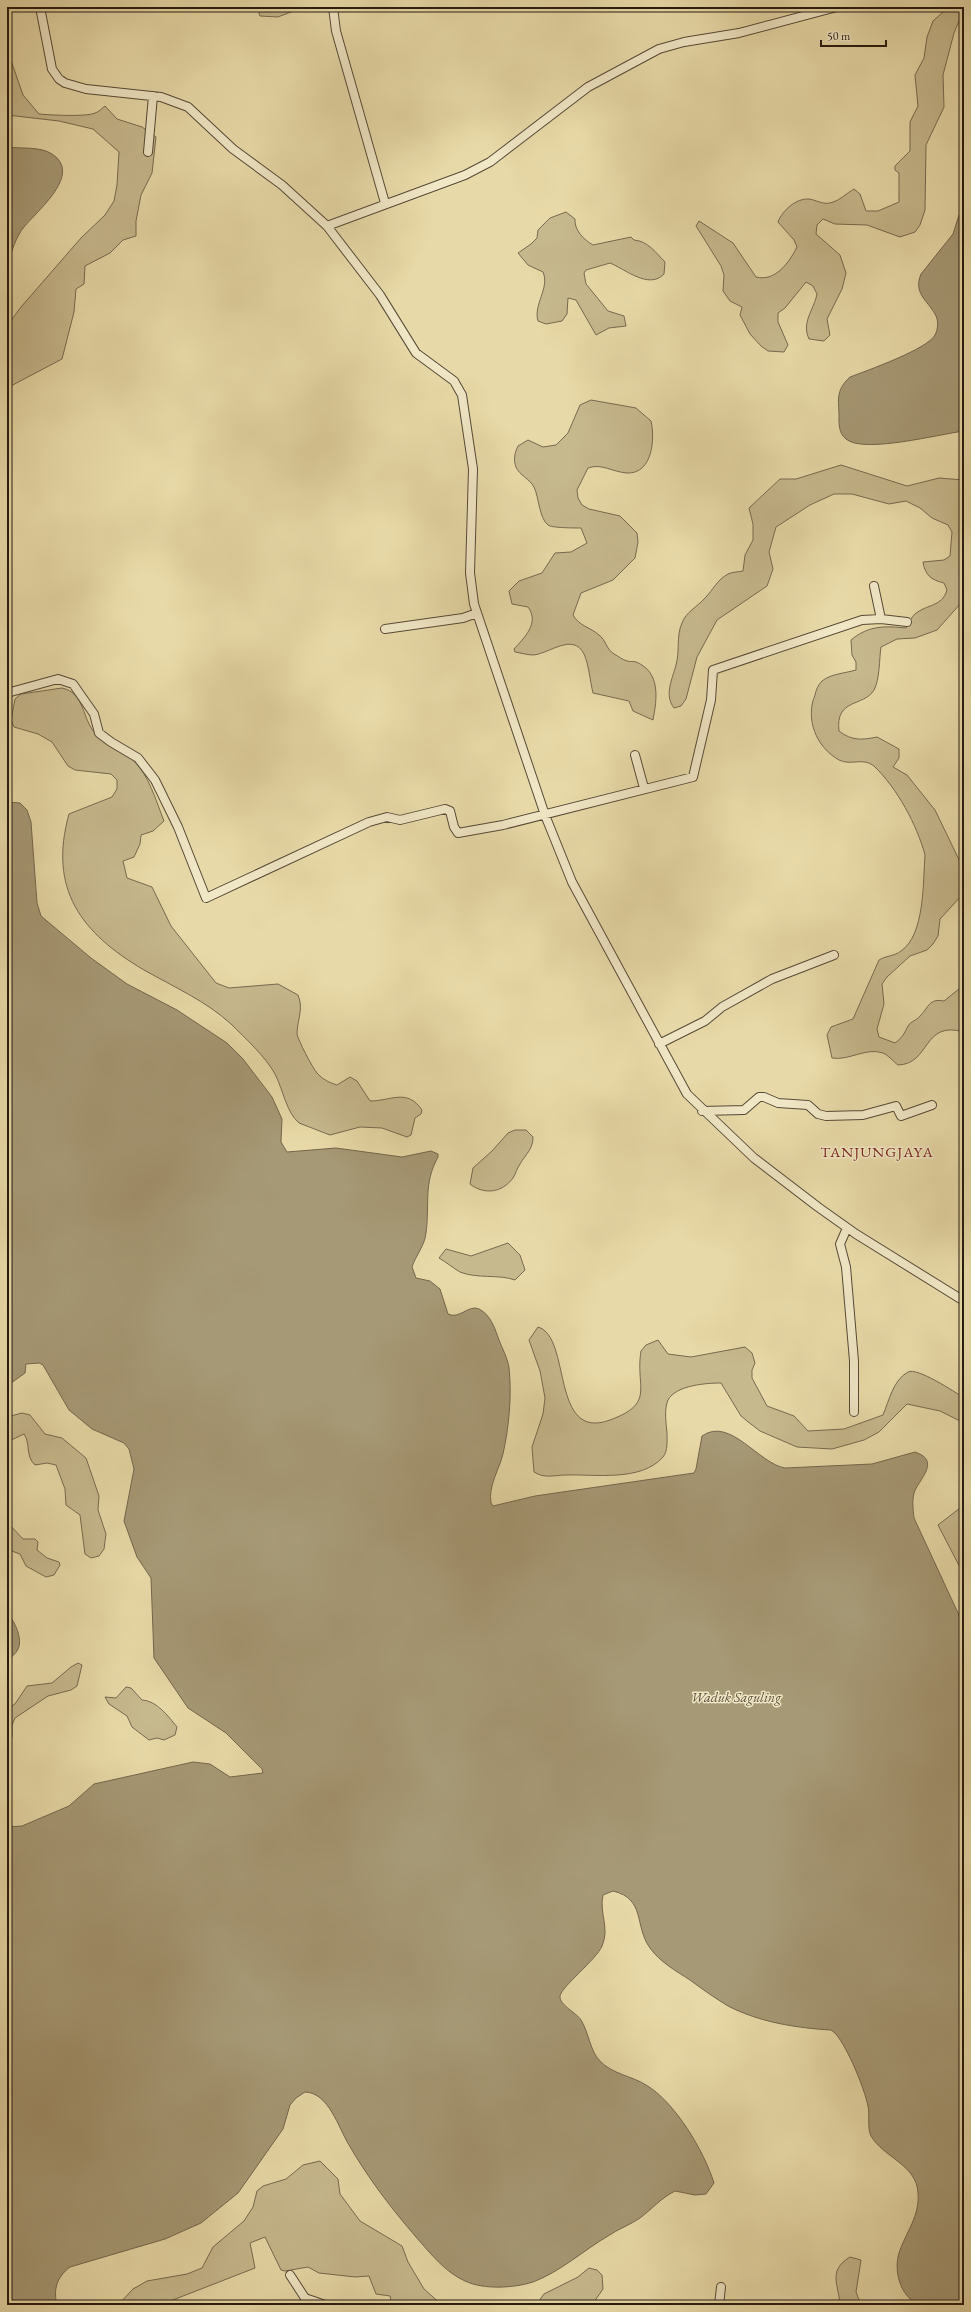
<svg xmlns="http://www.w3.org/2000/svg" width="971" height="2312" font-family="'EB Garamond',serif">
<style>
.green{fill:#c7b98e;stroke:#766a50}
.water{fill:#a69975;stroke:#73664d}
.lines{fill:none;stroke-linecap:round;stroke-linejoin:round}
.street-casing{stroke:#564a37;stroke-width:10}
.street{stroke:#f0e7c6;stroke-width:8}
.labels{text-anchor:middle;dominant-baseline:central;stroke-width:3;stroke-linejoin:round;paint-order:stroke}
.water-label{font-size:14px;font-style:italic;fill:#594d39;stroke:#f0e7c6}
.quarter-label{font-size:15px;letter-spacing:1px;fill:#7a1f14;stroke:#f0e7c6}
</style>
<rect width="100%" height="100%" fill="#e8daa8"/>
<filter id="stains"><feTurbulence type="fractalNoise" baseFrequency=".005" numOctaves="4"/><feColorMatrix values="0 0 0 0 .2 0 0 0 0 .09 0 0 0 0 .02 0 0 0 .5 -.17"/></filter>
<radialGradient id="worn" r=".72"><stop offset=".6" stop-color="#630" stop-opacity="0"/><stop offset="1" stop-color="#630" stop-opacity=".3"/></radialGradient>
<!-- green -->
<path class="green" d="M257 7H301V8L278 17 260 16Z
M942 7H964V9L954 33 943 75 944 107 926 145 925 210 920 225 915 232 900 237 867 225 835 224 823 219 817 225 816 234 840 255 846 273 842 289 827 319 830 335 824 341 809 339C801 322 814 310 817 294L813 286 806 282 785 308 778 313V322L788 345 784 352 768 351 761 346 750 334 740 315 742 307 730 301 723 291 724 275 721 266 696 226 699 221 733 243 756 277C775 282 789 263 797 247L794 240 778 222C782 211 796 198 809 199 817 200 824 206 833 202 840 200 847 193 854 189L860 194 866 211H878L899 202V173L895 170V166L910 151V122L918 106 915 75 924 58 927 37 933 21 943 12Z
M7 49 23 95 39 114C49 115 87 117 95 113 99 112 102 108 105 106L117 119 142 127 156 137 152 173 141 195 136 221V236L123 240 110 253 85 266 84 284 76 289 74 312 62 359 7 388V326L21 307 81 238 105 215 114 201 117 185 119 152 93 129 59 121 7 115Z
M566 212 575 219C574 230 584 240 593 245L631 237 634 240C648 241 656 253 665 262L664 274C649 290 625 269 610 263L586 270 584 273 586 284 608 311 624 316 626 326 609 328 596 335 576 300 568 298 567 314 562 321 546 324 538 321C533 305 550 288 543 272L528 265 518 253 531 244 537 238 538 230 550 218Z
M591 400 636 408 651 421C655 438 653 474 627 473 612 472 602 463 588 468L577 490 578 498 582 505 589 509 620 516 637 533 638 542 635 558 613 580 581 593 573 615C579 626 590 627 599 635 606 640 606 649 614 654 618 656 623 660 627 661 630 662 633 661 636 662 661 672 657 699 653 720L633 711 629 701 593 693C590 681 589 665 584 654 573 632 549 654 533 655 528 655 521 653 515 652L514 649C524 638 540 623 528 607L512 604 509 591 519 581 542 573 555 553 571 552 587 543 581 528C575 528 551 528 548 525 539 518 539 497 534 487 530 479 519 475 516 467 513 460 515 452 518 446L528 440 543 447 556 445 568 433 580 405Z
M841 465 907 486 939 478 964 480V560L961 603 937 630 915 638 897 639 881 647C879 660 880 679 874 690 864 707 835 698 839 731 852 741 862 740 877 737L899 749V758L893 767 907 775 935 810 964 870 963 894 940 919 938 936 933 944 927 950 910 956 887 977 882 984 884 1004 877 1029 879 1037 895 1043C902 1038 904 1034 908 1026 910 1022 917 1020 920 1016 929 1007 929 998 944 1001L964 985V1032C922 1020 931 1064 898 1065 894 1062 888 1055 883 1053 866 1047 849 1061 832 1058L827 1035 831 1027 853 1019 879 960C885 956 895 956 901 951 925 935 923 881 925 855 917 825 897 788 874 766 863 757 851 766 839 760 816 747 805 719 815 695 816 690 818 685 822 681 830 674 846 673 856 670V662L852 655 851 640C869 625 885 626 906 628 909 624 911 617 915 614 927 604 942 607 947 590L944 583C931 580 925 575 923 562L944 560 950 556 952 532 948 525 932 518 920 508 906 501 889 504 852 494H834L810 505 776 527 769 552 773 569 767 586 717 620 697 657 686 699 681 706 674 708C664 695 672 680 676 665 680 651 676 636 682 623 686 612 697 607 705 598 713 590 717 580 728 574 732 572 738 572 743 571L745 555 753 540V524L749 508 780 479H796Z
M62 688C85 693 82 719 95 733 106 745 122 750 133 760 149 775 156 801 164 821L153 831 141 835 140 844 134 857 123 861 127 878 152 887 171 926 216 983 229 988 278 984 298 995C304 1009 297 1020 297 1034 298 1040 312 1067 317 1073 322 1079 330 1083 337 1085L350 1077 357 1081 370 1101C391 1101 407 1088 422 1110L421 1114 415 1118 411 1135 407 1137 382 1128 360 1127 330 1135 299 1123C286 1112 283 1089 275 1074 265 1056 246 1039 231 1024 206 1001 174 987 144 970 81 933 48 889 69 814L112 797 117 789V780L111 774 75 770 68 766 52 742 38 734 14 727 11 720 15 699 21 694Z
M515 1130H526L533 1137C533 1149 526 1154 520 1164 517 1168 516 1173 513 1178 502 1193 484 1195 470 1184L473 1168 492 1151 508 1133Z
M508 1243 520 1255 525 1270 515 1280C498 1274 477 1279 460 1272 453 1268 446 1262 439 1258L446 1249 471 1256Z
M538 1327C572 1337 550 1442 610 1420 656 1403 635 1388 641 1351L646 1345 658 1340 668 1354 691 1357 745 1347 752 1353 755 1363 752 1370V1378L767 1406 794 1416 808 1431 844 1429 883 1415C889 1401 893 1380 908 1372 917 1367 955 1392 964 1398V1423L940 1411 907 1404 879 1432 864 1440 832 1449 797 1447 760 1431 747 1421 741 1416 721 1383C707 1383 676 1385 668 1400 664 1409 666 1423 667 1433 667 1440 668 1451 663 1457 641 1482 595 1474 566 1475 554 1475 545 1479 534 1472L532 1447 543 1414 545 1398 540 1371 529 1340Z
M22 1413 30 1415 45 1434 62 1438 86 1458 99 1496 98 1510 106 1534 104 1549 99 1556 91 1558 85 1554 80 1515 66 1505 65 1489 56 1465 47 1463 35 1465C25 1456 31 1444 24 1434L7 1442V1417Z
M964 1505V1575L938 1525Z
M7 1522 23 1539H35L38 1542 37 1550 47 1558 59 1562 60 1565 54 1575 46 1577 26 1566 20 1554 9 1550Z
M78 1663 82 1665 77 1686 71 1690 48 1696 15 1718 12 1725V1737L7 1743V1709L15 1704 27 1686 52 1683 71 1667Z
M126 1687 131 1688 142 1700C157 1701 168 1716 177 1727L175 1735 164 1740 157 1738 149 1740 132 1727 127 1716 109 1704 105 1697 116 1698Z
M320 2161 338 2179 340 2194 360 2221 402 2246 408 2262 424 2289 442 2305H392L390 2296 376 2294 369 2276 355 2277 319 2273 308 2267 285 2271 281 2270 265 2237 250 2243 255 2268 160 2305H118L133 2289 147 2281 187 2274 202 2268 213 2247 244 2221 253 2207 257 2191 263 2186 286 2179 303 2165Z
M850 2257 861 2260 856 2292 861 2305H840C839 2285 827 2271 850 2257Z
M589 2268 597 2270 602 2275 603 2289 592 2305H536L544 2294 578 2277Z"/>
<!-- water -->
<path class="water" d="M7 147C21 149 40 146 52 154 83 174 37 211 24 227 16 236 12 252 7 263Z
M964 185V431C940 434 863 454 846 439 838 433 839 422 839 413 838 397 837 389 850 377 866 371 928 349 935 335 938 330 939 320 935 314 927 300 913 293 921 274L953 234 960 212Z
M7 802 20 803 27 810 31 822 37 903 41 916 91 958 127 984 177 1010 227 1043 243 1059 272 1097 282 1119 281 1142 287 1152 336 1148 402 1157 431 1151 438 1154V1157C423 1184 430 1204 426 1233 425 1245 416 1255 412 1267L416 1278 430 1281 440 1289 448 1314C459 1320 469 1304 479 1309 491 1315 495 1329 499 1340 502 1348 508 1359 509 1368 512 1395 509 1427 503 1454 499 1470 488 1486 491 1503L493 1506 535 1496 694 1473 696 1469 702 1436C730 1416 759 1464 785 1468L872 1464 915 1452C942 1461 918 1480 914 1493 912 1501 913 1509 914 1518L964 1626V2305L914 2302C899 2292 894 2269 899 2253 906 2232 920 2216 918 2193 917 2165 883 2157 871 2136 867 2128 870 2115 868 2106 864 2087 848 2049 836 2034L831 2030C796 2028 759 2022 728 2006 715 1998 702 1989 690 1980 676 1971 660 1962 650 1948 634 1926 646 1899 613 1891L603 1895C599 1913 610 1928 602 1946 597 1959 561 1987 560 1996 559 2005 577 2013 581 2020 589 2033 590 2051 600 2061 612 2074 632 2076 646 2085 675 2102 704 2151 714 2183L706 2194 695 2195 675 2191C661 2198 652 2209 640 2218 630 2225 618 2229 608 2236 584 2250 560 2272 533 2282 514 2288 484 2290 465 2281 445 2272 431 2254 416 2237 391 2208 368 2178 349 2145 338 2127 329 2093 305 2092L296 2098 290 2105 283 2129 238 2193 201 2223 165 2239 70 2267C57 2277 53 2289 57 2305H7V1827L22 1826 69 1806 94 1784 193 1762 210 1764 230 1777 263 1773 262 1769 226 1733 188 1708 154 1658 151 1578 137 1557 124 1521 134 1469 129 1449 124 1443 92 1429 69 1410 43 1365 39 1363 26 1364 25 1373 7 1386Z
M7 1614C15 1620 23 1640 18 1649 16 1654 10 1658 7 1661Z"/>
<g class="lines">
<defs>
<path id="street" d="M40 7 52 69 59 79 65 83 86 89 161 97 188 107 233 149 282 185 327 226 380 295 416 353 454 381 462 395 473 469 470 573 474 604 545 815 572 882 687 1094 754 1158 818 1207 856 1234 964 1301
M333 7 336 31 385 203
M148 152 153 96
M327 226 465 175 490 162 588 87 659 49 684 42 739 33 837 7
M874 586 881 619
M385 629 463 618 477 613
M7 693 58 679 73 684 94 714 99 733 111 742 138 758 155 780 178 827 206 898 369 822 387 817 400 820 445 809 450 811 454 827 458 833 503 825 693 777 711 700 713 670 862 620 881 619 907 622
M635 755 644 788
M659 1044 705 1021 722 1007 772 979 834 955
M702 1111 744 1110 759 1097H764L778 1103 808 1105 818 1114 826 1116 863 1115 896 1106 901 1116 932 1105
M847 1228 840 1244 846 1267 854 1361V1412
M290 2275 305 2298 325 2305
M719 2305 721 2287"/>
</defs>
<!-- street casing -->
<use href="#street" class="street-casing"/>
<!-- street -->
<use href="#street" class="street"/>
</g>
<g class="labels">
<!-- water labels -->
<g class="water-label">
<text x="736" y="1697">Waduk Saguling</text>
</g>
<!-- quarter labels -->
<g class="quarter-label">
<text x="877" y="1151">TANJUNGJAYA</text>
</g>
</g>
<!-- margin -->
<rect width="971" height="2312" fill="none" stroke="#e8daa8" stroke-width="24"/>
<rect x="8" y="8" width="955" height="2296" fill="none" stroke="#261a11" stroke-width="2"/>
<rect x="12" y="12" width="947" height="2288" fill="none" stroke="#261a11"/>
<!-- scale -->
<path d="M821 40v6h65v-6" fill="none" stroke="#261a11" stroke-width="2"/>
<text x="827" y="40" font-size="12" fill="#261a11" stroke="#f0e7c6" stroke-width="3" paint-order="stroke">50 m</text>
<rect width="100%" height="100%" filter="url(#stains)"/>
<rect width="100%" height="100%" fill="url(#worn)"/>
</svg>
